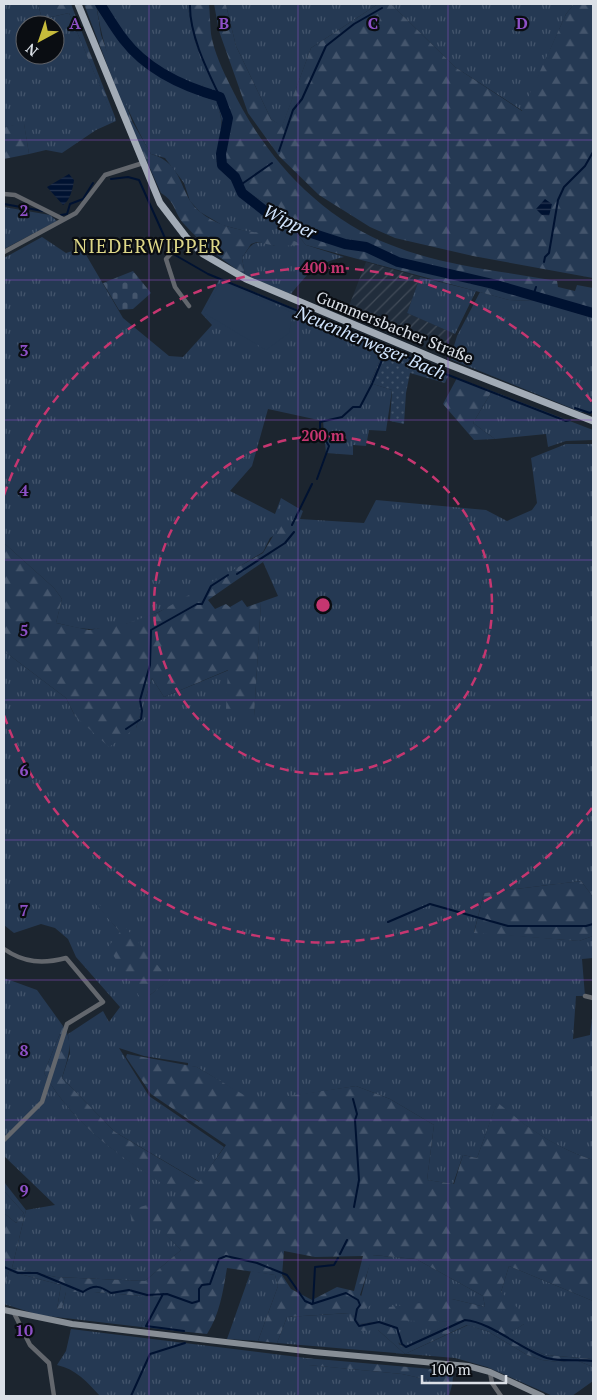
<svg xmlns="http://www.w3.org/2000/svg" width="597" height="1400" font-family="'PT Serif',serif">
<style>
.industrial{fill:url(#industrial-furrows)}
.grass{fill:url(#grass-tufts);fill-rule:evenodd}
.forest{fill:url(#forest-firs);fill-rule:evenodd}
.cemetery{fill:url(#cemetery-stones)}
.park{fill:#253953}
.garden{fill:url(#garden-dots)}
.water{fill:url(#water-rules)}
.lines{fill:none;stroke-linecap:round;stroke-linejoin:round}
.stream{stroke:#001231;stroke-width:2}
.river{stroke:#001231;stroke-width:10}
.minor{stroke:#63676d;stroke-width:4.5}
.secondary{stroke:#878e96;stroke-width:6}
.primary{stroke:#a2abb6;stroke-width:7}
.grid{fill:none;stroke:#8e50c7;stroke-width:1;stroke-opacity:0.55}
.ring{fill:none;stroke:#c63670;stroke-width:2.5;stroke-dasharray:9 6}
.labels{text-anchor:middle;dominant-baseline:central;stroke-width:4.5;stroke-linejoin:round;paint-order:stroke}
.street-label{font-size:16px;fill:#dbe0e7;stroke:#0a0d12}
.water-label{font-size:18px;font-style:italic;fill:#d1e5fe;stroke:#0a0d12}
.quarter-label{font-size:19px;letter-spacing:1px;fill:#ddd788;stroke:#0a0d12}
.grid-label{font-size:16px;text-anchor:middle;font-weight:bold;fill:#8e50c7;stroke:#0a0d12;stroke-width:4.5;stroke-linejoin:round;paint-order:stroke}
.centre{fill:#c63670;stroke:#0a0d12;stroke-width:2.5}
.ring-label{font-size:15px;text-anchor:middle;font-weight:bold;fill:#c63670;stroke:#0a0d12;stroke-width:4.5;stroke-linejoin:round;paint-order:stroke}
</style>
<defs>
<pattern id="industrial-furrows" width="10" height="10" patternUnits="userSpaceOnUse" patternTransform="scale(1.25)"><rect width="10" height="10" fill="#212d3c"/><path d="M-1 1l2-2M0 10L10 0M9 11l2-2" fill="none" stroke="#414b58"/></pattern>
<pattern id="grass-tufts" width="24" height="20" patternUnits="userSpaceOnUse" patternTransform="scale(1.25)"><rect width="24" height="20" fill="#253953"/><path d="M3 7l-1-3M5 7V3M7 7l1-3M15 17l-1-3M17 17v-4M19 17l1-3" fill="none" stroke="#44556c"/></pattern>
<pattern id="forest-firs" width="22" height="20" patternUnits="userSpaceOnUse" patternTransform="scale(1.25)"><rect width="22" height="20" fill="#253953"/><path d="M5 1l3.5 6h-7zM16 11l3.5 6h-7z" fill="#44556c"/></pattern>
<pattern id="cemetery-stones" width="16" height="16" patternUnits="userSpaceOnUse" patternTransform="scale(1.25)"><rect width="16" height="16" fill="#253953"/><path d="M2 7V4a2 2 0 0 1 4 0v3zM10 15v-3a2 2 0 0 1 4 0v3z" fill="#44556c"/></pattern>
<pattern id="garden-dots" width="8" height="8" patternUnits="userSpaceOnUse" patternTransform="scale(1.25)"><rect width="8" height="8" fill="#253953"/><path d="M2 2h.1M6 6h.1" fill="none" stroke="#44556c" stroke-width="1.8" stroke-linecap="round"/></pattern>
<pattern id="water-rules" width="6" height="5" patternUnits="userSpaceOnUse" patternTransform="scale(1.25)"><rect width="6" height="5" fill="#001231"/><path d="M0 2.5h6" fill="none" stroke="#25344f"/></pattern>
</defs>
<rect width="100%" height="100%" fill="#1c252f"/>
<!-- industrial -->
<path class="industrial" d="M366 262 420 277 407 313 453 333 444 355 336 311 339 302 349 306Z"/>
<!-- grass -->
<path class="grass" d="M4 4H38L42 19 69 13 113 117H115L116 121 96 130 62 153 46 150 29 154 24 124 4 127ZM25 25H55V55H25Z
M106 4H187L195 41 208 79 202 86 195 88 160 67 137 49 123 34Z
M229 4H378L311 48 282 127 271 119 236 46 226 5Z
M391 4H574L566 14 523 111 455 67Z
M97 9C115 35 133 60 161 75 179 85 199 92 216 103 226 122 220 141 216 161L238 188 273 206 306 245 344 257C314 264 310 271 291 294L245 275 242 258C254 239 255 241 276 246L249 232 222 225 200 212 190 201 184 183 165 158 151 154C126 110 105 60 97 9Z
M4 207 50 215 57 221 4 249Z
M42 237 66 253 82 248 123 318 169 356 183 357 212 325 201 313 220 278 386 346 370 383 392 390 386 431 369 430 366 446 353 445V455L326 453 323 421 268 409 252 466 230 491 275 514 281 498 303 511 300 519 364 523 376 500 486 510 507 521 532 510 537 503 531 458 566 444H593V897L581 881 484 893 474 932 579 941 593 936V958L582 959 585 996H576L573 1039 590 1035 593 1010V1160C556 1148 527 1128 497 1103L477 1158 463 1155 453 1184 427 1180 434 1125 390 1099 356 1086 254 1102 197 1067 188 1066V1063L144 1056 119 1048 149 1096 224 1147 200 1182 115 1132 62 1078 70 1053 68 1034 103 1011 109 1022 120 1007 76 957 68 939 55 928 41 924 14 933 4 925V651L66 698 75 716 136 728 152 678 164 697 229 670 254 716 261 602 278 596 263 562 299 519 270 538 263 552C215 581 147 630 90 629 79 629 67 625 56 623L62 599 54 588 4 543V258ZM95 902 169 980 150 995 120 932Z
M420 277 476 291 455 334 407 313Z
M480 292 509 300 540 301 580 314 593 316V412H581L450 359 457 336Z
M492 391 593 430V440L566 441 548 447 546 434 495 439 473 423Z
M4 978 37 990 63 1026 44 1073C75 1128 129 1163 182 1195L156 1225 181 1250 145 1281 56 1277 12 1268 26 1210 55 1205 4 1156Z
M4 1191 24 1213 16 1223 4 1213Z
M372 1255 416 1259 483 1296 485 1307 452 1299 425 1320 451 1322 405 1348 373 1322 360 1324 353 1316 357 1312Z
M509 1266 593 1301V1359L545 1355 505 1336 524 1324 501 1292Z
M9 1271 61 1285 57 1309 62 1308 66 1292H94L155 1297 141 1327 39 1315 4 1304V1288Z
M251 1271 275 1275 278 1286 258 1341 227 1339Z
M350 1313V1321L378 1330 405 1354 468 1325 489 1332 527 1355 542 1360 558 1362 576 1360 593 1367V1381L572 1396H553L487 1367 455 1358 277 1343 287 1317Z
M71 1329 306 1358 309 1365 402 1374 452 1385 449 1396H100C87 1382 76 1369 57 1365L66 1351Z"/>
<!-- forest -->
<path class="forest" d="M38 4H71L115 117 113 118 69 13 42 19Z
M84 4H96L101 35 132 121 151 154C185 164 178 193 199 211 222 231 252 231 280 236 288 238 297 243 306 245L273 206 238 188 216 161C220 140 230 113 209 99V91L195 88 202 86 207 79 195 41 187 4H209C210 14 210 24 211 34 214 52 223 71 231 87 264 156 319 217 391 245 443 266 502 271 557 281L558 287 575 291 577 285 593 288V309L540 301 509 300 306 245 276 246 257 242 251 244 242 258 245 275C222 260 202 244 184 224 174 213 176 202 161 193L127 117Z
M214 4H229L226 5 236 46 271 119 282 126 311 48 378 4H391L455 67 522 111 566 14 574 4H593V278L473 256 395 238 370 227 319 195 279 156 248 113 219 31Z
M24 123 29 154 4 159V127Z
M457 378 492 391 473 423 495 439 474 440 443 404Z
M300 519 263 562 208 600 215 609 226 604 230 607 242 600 247 607 261 602 254 717 226 709 228 670 164 697 152 678 136 728 109 747 75 716 66 698 4 651V543L54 588 62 599 56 623 89 630 128 623 159 612 263 553 282 521Z
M581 881 593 897V936L579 941 474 933 484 893Z
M93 901 115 915 170 980 150 995 141 999 108 947 120 932Z
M63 1026C75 1042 67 1060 62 1078L115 1132 199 1182 226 1145 151 1094 126 1057 127 1054 197 1067 254 1101 356 1086 390 1099 434 1125 427 1180 454 1184 463 1155 477 1158 497 1102C527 1128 556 1148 593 1160V1301L509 1266 501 1292 527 1317 524 1324 506 1336 545 1355 593 1359V1367L576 1360 558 1362 542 1360 527 1355 489 1332 467 1325 405 1354 378 1330 361 1331 350 1321 349 1313 287 1317 277 1343 258 1341 278 1286 275 1275 227 1268C223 1291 220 1314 207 1334L141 1327 154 1297 94 1292H66L62 1308 57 1309 61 1285 9 1271 4 1288V1213L16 1223 24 1213 4 1191V1182L26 1210 12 1268 56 1277 145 1281 181 1250 156 1226H132L130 1210 181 1195C128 1163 75 1128 44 1073ZM284 1251 315 1257 363 1256 354 1291 337 1287 312 1300 291 1289 282 1275ZM373 1255 416 1259 483 1296 485 1307 452 1299 389 1307 385 1320 450 1322 405 1348 399 1344 394 1326 373 1322 360 1324 353 1316 371 1305 360 1295Z
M306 1358 454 1371 452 1385 402 1374 308 1365Z"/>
<!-- cemetery -->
<path class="cemetery" d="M133 271 151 293 133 309 119 310 103 283Z"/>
<!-- park -->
<path class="park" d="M221 281 293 313 289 333 266 350 204 313Z"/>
<!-- garden -->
<path class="garden" d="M386 346 449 374 445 383 410 373 406 393 404 424 390 421 392 390 370 383Z"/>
<!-- water -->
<path class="water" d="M69 174 74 180C73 188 70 201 63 205L47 187Z
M545 199 552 204 549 216 542 215 536 209Z"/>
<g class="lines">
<!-- stream -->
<path class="stream" d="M190 4C189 34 207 70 220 97
M279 151 293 110 302 99 326 46 354 24 382 8
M111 179 128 177 139 180 169 247
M239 186 272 163
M4 204 43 211
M61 215 67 214 70 204 83 199 93 183
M175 255 208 274 386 347 438 371 566 421 570 420
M544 262 545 257 549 253 558 200 564 187 585 166 593 152
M533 296 536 287
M575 408 590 413 593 411
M317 479 329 446 320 431V422L342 417 353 407H360L372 384 387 348
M292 525 312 484
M237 574 285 543 294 532
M126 729 141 719 142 711 140 700 150 665 151 630 197 604H202L211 586 228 575
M388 922 430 904 508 926H586L593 924
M353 1099 357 1114 355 1120 359 1180 354 1207
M340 1254 347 1240
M4 1267 18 1273H37L83 1292C95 1284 100 1286 111 1293L129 1290 147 1295 167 1294 192 1303 199 1301V1289L202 1285 210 1284 219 1259 226 1256 257 1263 287 1275 305 1301 312 1304 346 1293 358 1300 360 1305 357 1309 355 1320 359 1326 379 1322 397 1328 402 1344 406 1347 465 1320C491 1322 520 1349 547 1358 561 1362 579 1359 593 1361
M163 1294 146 1326 184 1331
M313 1303 315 1267 334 1265 338 1258
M131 1396 150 1354 185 1343"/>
<!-- river -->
<path class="river" d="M100 4C108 16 115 29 124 40 147 70 184 87 220 97L228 118 221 154 222 165 235 177 242 193 265 211 305 231 345 244 366 247 398 262 493 284 593 313"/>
<!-- minor -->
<path class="minor" d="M4 194 15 195 63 219
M186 237 166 259 175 287 189 306
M4 252 76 213 105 175 143 163
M4 949C24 963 43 964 66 958L103 1002 67 1024 42 1102 4 1140
M585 996 593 998
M14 1313 30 1345 49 1363 54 1396
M490 1372 492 1383 501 1396"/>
<!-- secondary -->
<path class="secondary" d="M4 1310 72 1324 208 1340 314 1352 468 1366 490 1372 542 1396"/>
<!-- primary -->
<path class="primary" d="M78 4 160 203 186 237 203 254 246 279 445 363 593 421"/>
</g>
<!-- grid -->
<path class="grid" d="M149 4V1396M298 4V1396M448 4V1396M4 140H593M4 280H593M4 420H593M4 560H593M4 700H593M4 840H593M4 980H593M4 1120H593M4 1260H593"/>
<!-- distance rings -->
<g class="ring">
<circle cx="323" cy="605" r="169"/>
<path d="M592 808A337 337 0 0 1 4 715M4 495A337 337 0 0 1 592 402"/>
</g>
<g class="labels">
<!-- street labels -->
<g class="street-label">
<text transform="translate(395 327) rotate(22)">Gummersbacher Straße</text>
</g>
<!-- water labels -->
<g class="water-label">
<text transform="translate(290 221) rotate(26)">Wipper</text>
<text transform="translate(371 342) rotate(23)">Neuenherweger Bach</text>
</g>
<!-- quarter labels -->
<g class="quarter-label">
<text x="148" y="245">NIEDERWIPPER</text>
</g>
</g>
<g class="grid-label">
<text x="75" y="29">A</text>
<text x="224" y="29">B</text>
<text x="373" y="29">C</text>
<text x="522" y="29">D</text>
<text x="24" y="216">2</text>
<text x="24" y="356">3</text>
<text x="24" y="496">4</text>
<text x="24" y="636">5</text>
<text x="24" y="776">6</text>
<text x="24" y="916">7</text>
<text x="24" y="1056">8</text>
<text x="24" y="1196">9</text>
<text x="24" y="1336">10</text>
</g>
<circle cx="323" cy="605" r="8" class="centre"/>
<g class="ring-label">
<text x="323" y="273">400 m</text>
<text x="323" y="441">200 m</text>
</g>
<!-- border -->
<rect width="597" height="1400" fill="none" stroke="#dbe0e7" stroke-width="10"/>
<!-- north arrow -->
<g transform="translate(40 40) rotate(220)"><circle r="24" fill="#0a0d12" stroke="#5e6167"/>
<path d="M0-4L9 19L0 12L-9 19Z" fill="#c7bb3c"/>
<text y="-8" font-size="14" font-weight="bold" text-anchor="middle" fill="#dbe0e7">N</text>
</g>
<!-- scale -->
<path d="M422 1375v8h84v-8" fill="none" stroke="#dbe0e7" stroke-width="2.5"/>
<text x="430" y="1375" font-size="15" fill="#dbe0e7" stroke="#0a0d12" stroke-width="4" paint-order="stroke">100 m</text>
</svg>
